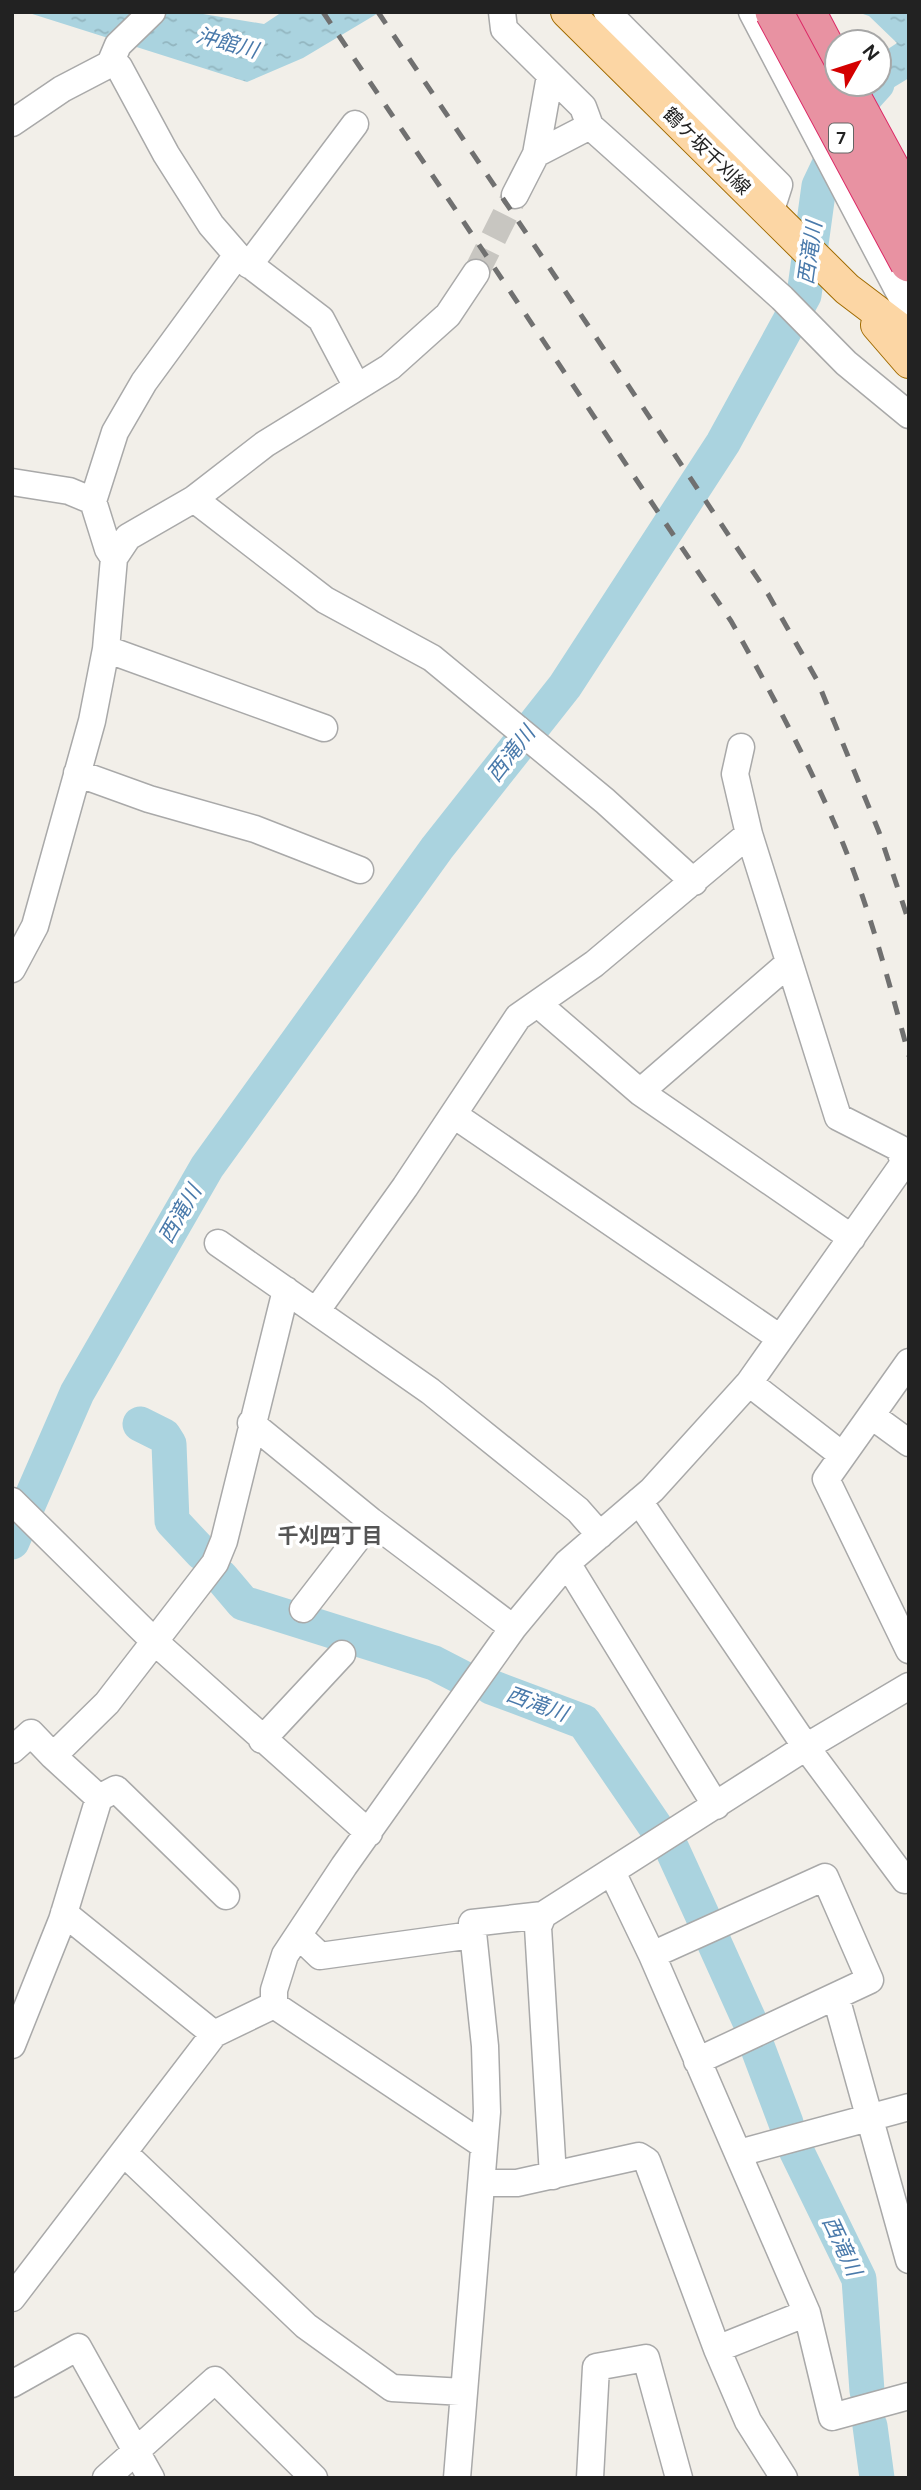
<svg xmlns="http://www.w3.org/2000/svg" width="921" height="2490" font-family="'DM Sans','Noto Sans JP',sans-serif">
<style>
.water{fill:url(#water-ripples)}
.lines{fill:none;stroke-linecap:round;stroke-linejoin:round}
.river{stroke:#aad3df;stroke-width:35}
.minor-tunnel{stroke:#c8c6c1;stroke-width:26;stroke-dasharray:26 13;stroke-linecap:butt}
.minor-casing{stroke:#a9a9a9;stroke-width:29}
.major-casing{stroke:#a06b00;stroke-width:34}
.highway-casing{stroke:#dc2a67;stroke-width:39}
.minor{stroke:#fff;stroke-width:26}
.major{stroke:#fcd6a4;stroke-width:32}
.highway{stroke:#e892a2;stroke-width:37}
.rail{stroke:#707070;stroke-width:5;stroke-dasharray:14 14;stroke-linecap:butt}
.highway-bridge-casing{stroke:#dc2a67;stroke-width:39;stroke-linecap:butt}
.highway-bridge{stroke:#e892a2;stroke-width:37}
.labels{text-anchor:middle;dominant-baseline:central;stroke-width:7;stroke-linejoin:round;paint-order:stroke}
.shield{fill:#fff;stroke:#646464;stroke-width:2}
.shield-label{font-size:18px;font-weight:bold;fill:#222}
.street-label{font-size:19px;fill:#222;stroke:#fff}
.water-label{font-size:21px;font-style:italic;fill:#4a7aab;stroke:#fff}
.neighbourhood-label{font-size:21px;font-weight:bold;fill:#555;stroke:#fff}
</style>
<defs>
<pattern id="water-ripples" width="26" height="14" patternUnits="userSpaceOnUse" patternTransform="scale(1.75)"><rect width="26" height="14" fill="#aad3df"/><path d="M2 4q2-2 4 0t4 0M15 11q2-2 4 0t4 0" fill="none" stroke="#92b5bf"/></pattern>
</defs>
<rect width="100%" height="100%" fill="#f2efe9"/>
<!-- water -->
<path class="water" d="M26 12H191L264 24 282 12H380L303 58 247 82Z
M857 12H909V78L886 92 873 105 861 84H879V55L897 43 869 16Z"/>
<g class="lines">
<!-- river -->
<path class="river" d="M140 1424 164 1436 169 1444 172 1521 202 1553
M12 1542 77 1393 207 1167 437 848 565 686 723 443 804 295 819 186 857 106 877 84
M221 1577 243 1603 434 1663 465 1679
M491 1687 584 1722 655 1826
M672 1849 704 1919
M713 1940 750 2022
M757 2046 786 2123
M796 2150 859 2279 867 2391
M870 2426 877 2478"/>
<!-- minor-tunnel -->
<path class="minor-tunnel" d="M476 273 515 195"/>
<defs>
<path id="minor" d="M502 12 504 29 583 107 590 126 782 298 846 363 909 415
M607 12 779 185 770 213
M752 12 909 311
M110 64 119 67 166 154 211 225 237 255 321 319 357 387
M12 123 62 89 110 64 118 45 152 12
M536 154 550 76
M515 195 536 154 590 126
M249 265 355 124
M12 482 69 491 93 501 108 549 114 558
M194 499 325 600 432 658 605 801 694 882
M93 501 115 432 144 382 237 255
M106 649 324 728
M77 773 149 799 255 829 360 870
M12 969 35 926 92 721 106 649 114 558 128 537 194 499 265 444 390 367 448 315 476 273
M538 1004 640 1092 852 1238
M640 1092 789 963
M454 1115 780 1338
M218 1243 430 1391 578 1510 600 1535
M317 1310 405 1187 518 1017 594 964 749 834
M909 1362 826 1479 909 1650
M749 1383 842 1455
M872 1416 909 1443
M251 1423 371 1521 513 1628
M12 1501 154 1641 369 1833
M639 1501 806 1747 905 1880
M567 1563 716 1806
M303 1609 371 1521
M262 1740 342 1654
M12 1750 31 1733 53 1756
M99 1798 116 1789 226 1896
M612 1872 652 1955 807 2313 832 2417 909 2396
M64 1913 214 2034
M543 1915 538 1927 553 2176
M299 1936 320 1956 472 1935
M652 1955 825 1877 870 1980 697 2061
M836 1997 909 2260
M274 2005V1990L285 1955 344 1866 513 1628 567 1563 652 1490 749 1383 904 1163 899 1148 838 1117 749 834 735 774 741 747
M274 2005 482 2144
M12 2045 62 1920 99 1798 53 1756 107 1703 215 1563 224 1541 286 1290
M124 2153 306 2326 392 2388 464 2392
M739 2153 909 2107
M483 2183H517L639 2156 647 2161 717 2349 748 2421 784 2478
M12 2298 214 2034 274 2005
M717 2349 807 2313
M12 2384 78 2347 151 2478
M106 2478 215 2380 314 2478
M457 2478 487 2112 485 2046 472 1923 543 1915 806 1747 909 1686
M590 2478 596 2367 646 2358 679 2478"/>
<path id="major" d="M567 12 847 289 909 336
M877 325 909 362"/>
<path id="highway" d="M807 12 837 69"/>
</defs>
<!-- minor casing -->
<use href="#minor" class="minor-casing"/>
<!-- major casing -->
<use href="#major" class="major-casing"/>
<!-- highway casing -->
<use href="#highway" class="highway-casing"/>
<!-- minor -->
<use href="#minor" class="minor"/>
<!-- major -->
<use href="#major" class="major"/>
<!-- highway -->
<use href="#highway" class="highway"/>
<!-- rail -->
<path class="rail" d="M323 12 731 621C772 694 812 768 844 846 871 914 890 986 909 1056
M378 12 768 594 817 680 879 832 909 922"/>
<defs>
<path id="highway-bridge" d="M774 12 909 263
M845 84 909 202"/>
</defs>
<!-- highway-bridge casing -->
<use href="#highway-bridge" class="highway-bridge-casing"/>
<!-- highway-bridge -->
<use href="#highway-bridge" class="highway-bridge"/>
</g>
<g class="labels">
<!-- shield labels -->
<rect class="shield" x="829" y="123.5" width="24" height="29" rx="5"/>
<g class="shield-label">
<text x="841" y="138">7</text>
</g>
<!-- street labels -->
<g class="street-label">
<text transform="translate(707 151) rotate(45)">鶴ケ坂千刈線</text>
</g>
<!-- water labels -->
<g class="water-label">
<text transform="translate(227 43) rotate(15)">沖館川</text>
<text transform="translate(810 253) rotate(-82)">西滝川</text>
<text transform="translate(511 754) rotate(-52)">西滝川</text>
<text transform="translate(180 1214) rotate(-60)">西滝川</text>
<text transform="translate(537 1704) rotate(20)">西滝川</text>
<text transform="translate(842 2246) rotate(65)">西滝川</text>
</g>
<!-- neighbourhood labels -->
<g class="neighbourhood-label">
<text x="330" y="1536">千刈四丁目</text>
</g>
</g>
<!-- border -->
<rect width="921" height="2490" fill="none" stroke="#222222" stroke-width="28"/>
<!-- north arrow -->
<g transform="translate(858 63) rotate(51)"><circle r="33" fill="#ffffff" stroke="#a7a7a7" stroke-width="2"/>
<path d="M0-5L12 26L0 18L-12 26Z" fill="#d40000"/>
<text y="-10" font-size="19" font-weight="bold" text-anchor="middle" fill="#222222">N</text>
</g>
</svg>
